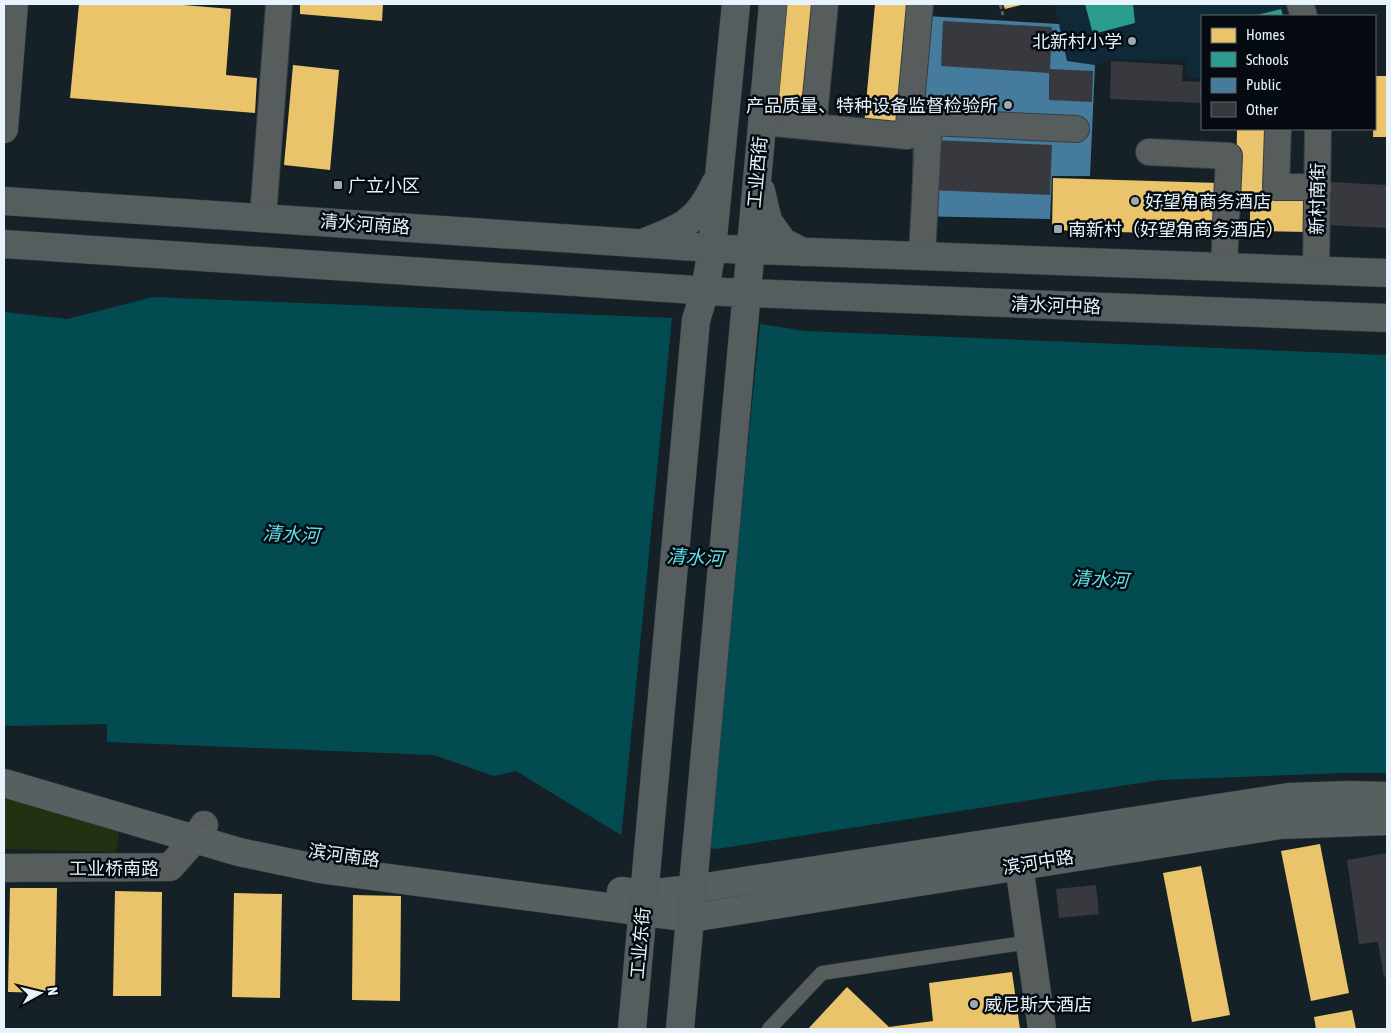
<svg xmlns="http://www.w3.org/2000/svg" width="1391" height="1033" font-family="'Asap Condensed','Noto Sans SC',sans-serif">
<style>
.built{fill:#102938}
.green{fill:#233011}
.water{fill:#024b50}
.pier{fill:#162127}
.homes{fill:#e9c46a}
.schools{fill:#2a9d8f}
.public{fill:#457b9d}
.building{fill:#38393f}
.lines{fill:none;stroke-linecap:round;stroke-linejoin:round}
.service-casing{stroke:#353e43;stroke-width:15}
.minor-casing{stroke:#353e43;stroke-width:28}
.tertiary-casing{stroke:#353e43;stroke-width:29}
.secondary-casing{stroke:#353e43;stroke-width:29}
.primary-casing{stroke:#353e43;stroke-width:29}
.path{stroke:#585e61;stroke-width:3;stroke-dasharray:5 2.5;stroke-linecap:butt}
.service{stroke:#575c5d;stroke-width:14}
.minor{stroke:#575c5d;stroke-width:26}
.tertiary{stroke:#575c5d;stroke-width:28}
.secondary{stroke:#575f60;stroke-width:28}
.primary{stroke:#565d5e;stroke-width:28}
.poi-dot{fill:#9daab1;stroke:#040a10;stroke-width:2}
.labels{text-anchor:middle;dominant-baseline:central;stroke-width:5;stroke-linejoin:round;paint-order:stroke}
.poi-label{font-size:18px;fill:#e6f3fc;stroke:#040a10;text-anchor:start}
.street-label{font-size:18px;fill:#e6f3fc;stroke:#040a10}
.water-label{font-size:19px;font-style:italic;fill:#5fe0e9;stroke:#040a10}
</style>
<rect width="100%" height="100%" fill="#162127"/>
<!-- built -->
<path class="built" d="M1054 4H1283L1286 16H1202V79L1188 77 1186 60 1113 59 1095 65 1067 61Z"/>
<!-- green -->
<path class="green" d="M4 797 120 829 116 852 4 849Z"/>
<!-- water -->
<path class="water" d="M153 297 672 318 760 324 805 331 1387 355V773H1343L1159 780 716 849 629 840 516 771 494 776 434 755 107 742V724L10 726 4 725V312L67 319Z"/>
<!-- pier -->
<path class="pier" d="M672 318 760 324 707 851 628 843 621 839Z"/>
<!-- homes -->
<path class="homes" d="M79 4H172L231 9 226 75 257 78 255 113 70 98Z
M300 4H383L382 21 300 14Z
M779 4H820L809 120 768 115Z
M875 4H917L905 128 864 125Z
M1003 4H1025L1005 9Z
M293 65 339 70 330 170 284 165Z
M1375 76H1387V137H1373Z
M1237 129H1272L1271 193 1308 194 1307 232 1250 231V193H1236Z
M1053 178 1219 183 1217 235 1052 230Z
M1320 844 1349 993 1311 1001 1281 851Z
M1201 866 1230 1015 1192 1022 1163 873Z
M10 888H57L55 993 8 992Z
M115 891 162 892 161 996H113Z
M234 893 282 894 280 998 232 997Z
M353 895 401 896 400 1001 352 1000Z
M1012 972 1020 1029H808L847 987 889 1027 933 1021 929 983Z
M1352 1010 1356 1029H1316L1314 1017Z"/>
<!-- schools -->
<path class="schools" d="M1085 4H1133L1135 23 1093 34Z
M1281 9 1283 16H1253Z"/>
<!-- public -->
<path class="public" d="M927 16 1059 24 1067 61 1095 65 1090 176H1052L1050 219 912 216 913 144Z"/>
<!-- building -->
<path class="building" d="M943 21 1052 27 1050 69 1093 71 1092 102 1049 100V73L941 66Z
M1111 61 1183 65 1182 81 1202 82V103L1110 99Z
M932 140 1052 145 1050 195 930 190Z
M1330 182 1387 185V228L1328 225Z
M1387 853V976L1384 977 1378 942 1359 944 1347 860Z
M1096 885 1099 914 1059 918 1056 889Z"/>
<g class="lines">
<defs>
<path id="service" d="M769 1029 822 973 1030 942"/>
<path id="minor" d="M1300 4 1304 16
M762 122 908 136 920 4
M813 127 825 4
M1278 129 1276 187H1318
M1149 152 1229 156 1224 267
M263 217 279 4
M922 256 929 122 1076 129
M1316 270 1318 129"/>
<path id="tertiary" d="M4 129 14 4
M1019 865 1042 1029
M4 868 170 867 195 839 204 825"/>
<path id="secondary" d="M4 783 239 852 320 869 691 918 1280 825 1387 821
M621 891 644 894 693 889 1289 797 1348 795 1387 796"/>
<path id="primary" d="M761 191 768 221 783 242 803 252
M4 201 726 249 1387 273
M645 242C682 228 698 221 715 184
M4 244 725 292 1387 318
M632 1029 696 320 705 291 712 248 736 4
M680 1029 773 4"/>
</defs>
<!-- service casing -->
<use href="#service" class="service-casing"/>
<!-- minor casing -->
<use href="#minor" class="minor-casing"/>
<!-- tertiary casing -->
<use href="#tertiary" class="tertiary-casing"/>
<!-- secondary casing -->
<use href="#secondary" class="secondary-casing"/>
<!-- primary casing -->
<use href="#primary" class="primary-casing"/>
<!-- path -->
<path class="path" d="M1000 4 1003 15"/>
<!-- service -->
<use href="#service" class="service"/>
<!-- minor -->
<use href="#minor" class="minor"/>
<!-- tertiary -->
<use href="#tertiary" class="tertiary"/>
<!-- secondary -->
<use href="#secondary" class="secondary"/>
<!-- primary -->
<use href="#primary" class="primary"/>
</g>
<!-- markers -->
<g class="poi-dot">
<circle cx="1132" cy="41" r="5"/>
<circle cx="1008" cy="105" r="5"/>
<rect x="333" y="180" width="10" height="10" rx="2.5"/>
<circle cx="1135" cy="201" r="5"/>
<rect x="1053" y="224" width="10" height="10" rx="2.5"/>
<circle cx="974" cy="1004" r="5"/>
</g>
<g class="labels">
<!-- poi labels -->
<g class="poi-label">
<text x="1122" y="41" text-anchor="end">北新村小学</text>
<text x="998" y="105" text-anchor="end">产品质量、特种设备监督检验所</text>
<text x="348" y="185">广立小区</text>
<text x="1145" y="201">好望角商务酒店</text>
<text x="1068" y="229">南新村（好望角商务酒店）</text>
<text x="984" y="1004">威尼斯大酒店</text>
</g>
<!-- street labels -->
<g class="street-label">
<text transform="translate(757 172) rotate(-85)">工业西街</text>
<text transform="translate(1317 199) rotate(-89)">新村南街</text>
<text transform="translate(365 224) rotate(4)">清水河南路</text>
<text transform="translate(1056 305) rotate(2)">清水河中路</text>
<text transform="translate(344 855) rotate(8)">滨河南路</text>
<text transform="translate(1038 862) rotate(-9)">滨河中路</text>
<text x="114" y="868">工业桥南路</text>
<text transform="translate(640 943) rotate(-85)">工业东街</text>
</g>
<!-- water labels -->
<g class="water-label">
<text transform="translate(291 534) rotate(3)">清水河</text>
<text transform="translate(695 557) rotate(3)">清水河</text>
<text transform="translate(1100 579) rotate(3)">清水河</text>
</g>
</g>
<!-- border -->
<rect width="1391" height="1033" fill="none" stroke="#e6f3fc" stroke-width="10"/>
<!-- legend -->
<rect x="1201" y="15" width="175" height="115" fill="#040a10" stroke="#5e676e"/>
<rect x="1211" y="28" width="25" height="15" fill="#e9c46a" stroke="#5e676e"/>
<text x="1246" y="40" font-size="15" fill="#e6f3fc">Homes</text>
<rect x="1211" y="52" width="25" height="15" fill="#2a9d8f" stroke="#5e676e"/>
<text x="1246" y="65" font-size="15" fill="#e6f3fc">Schools</text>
<rect x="1211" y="78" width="25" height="15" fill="#457b9d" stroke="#5e676e"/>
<text x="1246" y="90" font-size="15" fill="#e6f3fc">Public</text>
<rect x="1211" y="102" width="25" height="15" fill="#38393f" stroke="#5e676e"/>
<text x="1246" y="115" font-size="15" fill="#e6f3fc">Other</text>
<!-- north arrow -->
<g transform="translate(40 993) rotate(82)" stroke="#040a10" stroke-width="4" paint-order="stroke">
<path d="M0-4L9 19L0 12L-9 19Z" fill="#e6f3fc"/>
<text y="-8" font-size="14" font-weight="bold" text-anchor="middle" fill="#e6f3fc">N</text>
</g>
</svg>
